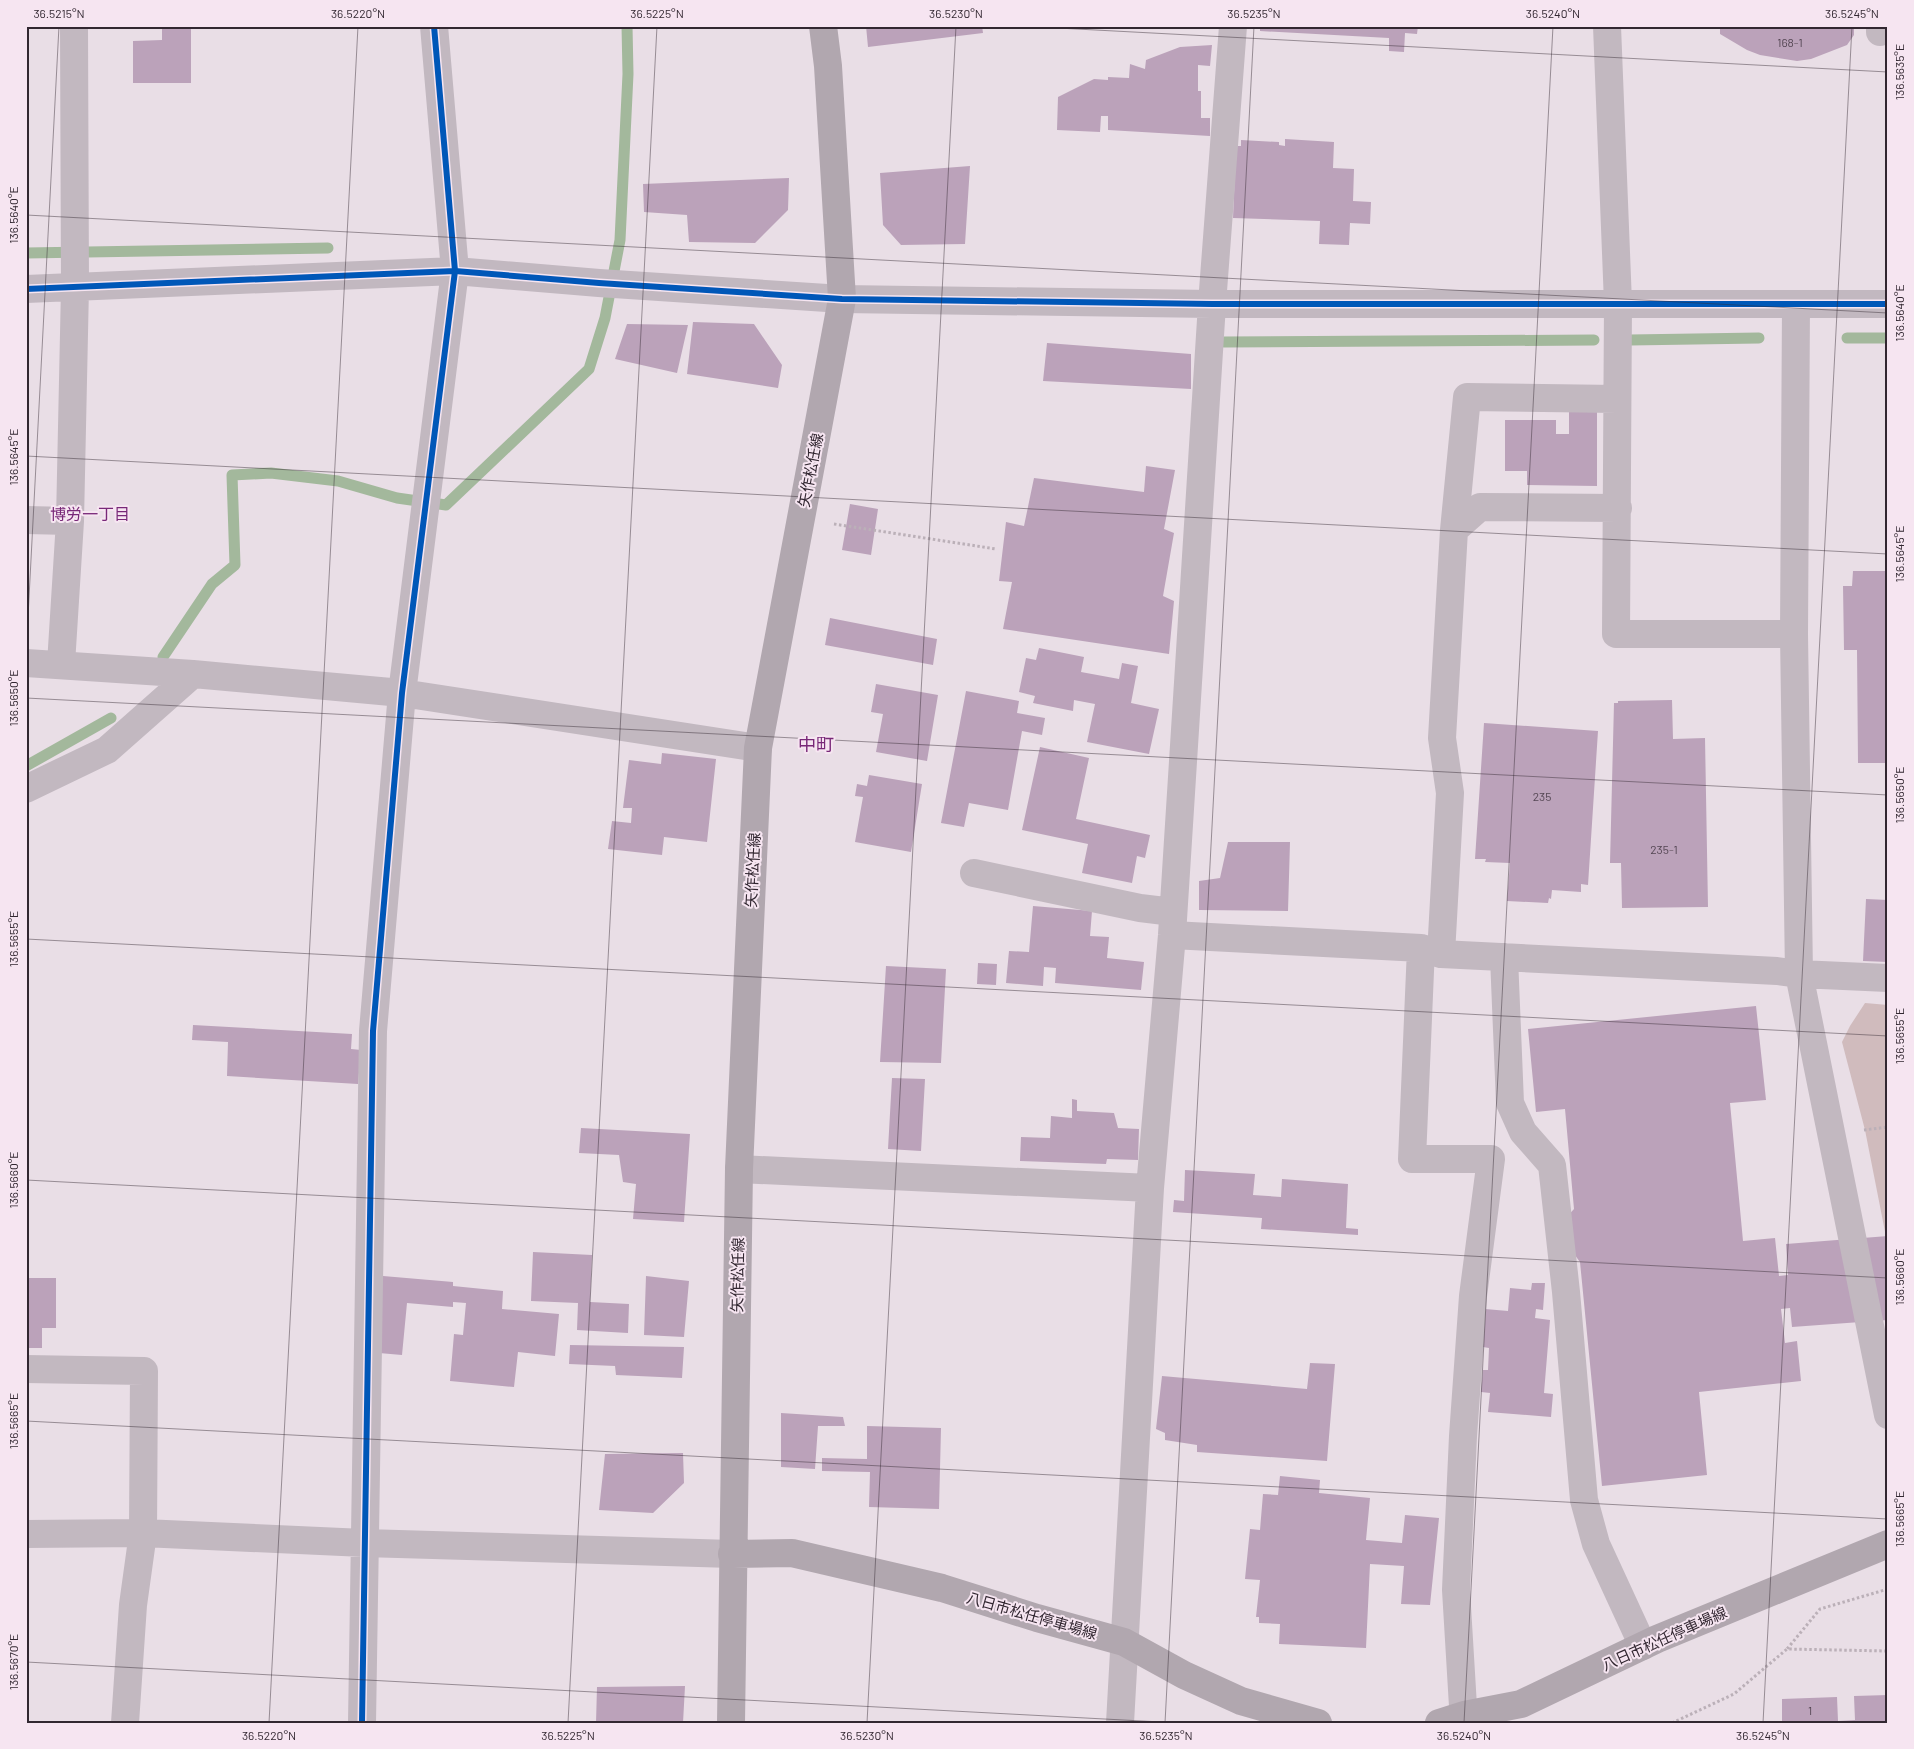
<svg xmlns="http://www.w3.org/2000/svg" width="1914" height="1749" font-family="Barlow,'Noto Sans JP',sans-serif">
<style>
.green{fill:#d0bbbd}
.lines{fill:none;stroke-linecap:round;stroke-linejoin:round}
.stream{stroke:#a3b89c;stroke-width:11}
.building{fill:#bba2ba}
.path{stroke:#bbb0b8;stroke-width:3;stroke-dasharray:2.5 2.5;stroke-linecap:butt}
.minor{stroke:#c2b8c0;stroke-width:28}
.major{stroke:#b1a7af;stroke-width:28}
.cycleway-casing{stroke:#f6e5f1;stroke-width:9}
.cycleway{stroke:#0057b8;stroke-width:6}
.ticks{fill:none;stroke:#322731;stroke-width:1;stroke-opacity:0.45}
.labels{text-anchor:middle;dominant-baseline:central;stroke-width:4;stroke-linejoin:round;paint-order:stroke}
.number-label{font-size:12px;fill:#544653}
.street-label{font-size:15px;fill:#322731;stroke:#f6e5f1}
.neighbourhood-label{font-size:16px;fill:#782878;stroke:#f6e5f1}
.quarter-label{font-size:18px;fill:#782878;stroke:#f6e5f1}
.neatline{fill:none;stroke:#322731;stroke-width:2}
.ticks-label{font-size:12px;text-anchor:middle;fill:#322731}
</style>
<rect width="100%" height="100%" fill="#e9dee6"/>
<!-- green -->
<path class="green" d="M1865 1003 1888 1005V1247L1865 1130 1842 1042 1850 1026Z"/>
<g class="lines">
<!-- stream -->
<path class="stream" d="M26 253 328 248
M1847 338H1888
M1630 340 1759 338
M1224 342 1594 340
M163 657 212 584 235 565 232 475 271 473 338 481 397 498 446 505 589 369 605 318 620 240 628 74 627 26
M26 766 111 718"/>
</g>
<!-- building -->
<path class="building" d="M162 26H191V83H133V41L162 40Z
M866 26H982L983 33 868 47Z
M1260 26H1418L1417 34 1405 33 1404 52 1389 51V38L1260 31Z
M1720 26H1854V35L1847 45 1811 59 1797 61 1760 55 1747 50 1720 34Z
M1212 45 1210 66 1198 65V91H1201V118H1210V136L1108 130V116H1101L1100 132 1057 130 1058 97 1094 79 1108 80V77L1129 78 1130 64 1145 69 1146 60 1180 47Z
M1285 139 1334 142 1333 168 1354 169 1353 201 1371 202 1370 224 1350 223 1349 245 1319 244 1320 221 1233 218 1236 146H1241V140L1279 142V145L1285 146Z
M970 166 965 244 901 245 883 225 880 173Z
M789 178 788 210 755 243 689 242 687 215 644 212 643 184Z
M693 322 754 324 782 365 778 388 687 374Z
M627 324 688 325 677 373 615 359Z
M1047 343 1191 354V389L1043 381Z
M1569 412H1597V486L1527 485V471H1505V420H1556V434H1569Z
M1146 466 1175 470 1164 529 1174 533 1163 596 1174 601 1169 654 1003 629 1012 582 999 581 1006 522 1024 526 1034 478 1144 492Z
M850 504 878 509 871 555 842 550Z
M1853 571H1888V763H1858L1857 650H1844L1843 586H1852Z
M830 618 937 639 933 665 825 645Z
M1039 648 1084 657 1081 672 1119 679 1122 663 1138 666 1131 703 1159 709 1149 754 1087 742 1095 704 1074 700 1073 711 1033 703 1035 696 1019 692 1026 658 1036 660Z
M876 684 938 695 927 761 876 752 883 714 871 712Z
M966 691 1019 701 1017 713 1045 718 1042 735 1022 731 1008 810 969 803 964 827 941 823Z
M1672 700 1673 739 1705 738 1708 907 1622 908 1621 863H1610L1614 703H1618V701Z
M1484 723 1598 731 1588 885 1581 884V892L1552 890 1551 899 1549 898 1548 903 1507 901 1510 863 1485 862 1486 859H1475Z
M1040 747 1089 758 1076 819 1150 835 1145 858 1137 856 1132 883 1082 873 1088 844 1022 830Z
M662 753 716 759 707 842 664 837 662 855 608 849 612 821 631 823 632 808H623L629 760 661 764Z
M869 775 922 784 911 852 855 842 863 797 855 796 857 784 867 786Z
M1228 842H1290L1288 911 1199 910V881L1220 878Z
M1866 899 1888 900V962L1863 961Z
M1033 906 1092 911 1090 936 1109 937 1107 958 1144 962 1141 990 1055 983 1056 968 1044 967 1043 986 1006 983 1009 951 1029 952Z
M978 963 997 964 996 985 977 984Z
M886 966 946 969 941 1063 880 1062Z
M1756 1006 1766 1100 1730 1103 1743 1241 1775 1238 1779 1276 1788 1275 1786 1244 1888 1236V1320L1792 1327 1790 1308 1781 1309 1785 1343 1797 1341 1801 1381 1699 1392 1707 1475 1602 1486 1580 1262 1566 1243 1564 1220 1574 1209 1565 1109 1536 1112 1528 1029Z
M193 1025 352 1034 351 1049 361 1050 358 1084 227 1076 228 1042 192 1040Z
M892 1078 925 1079 921 1151 888 1149Z
M1072 1099 1077 1100V1111L1114 1113 1118 1128 1139 1129 1138 1160 1107 1159 1106 1164 1020 1161 1021 1137 1050 1138 1051 1116 1072 1118Z
M581 1128 690 1134 684 1222 633 1219 636 1184 623 1182 619 1155 579 1153Z
M1185 1170 1255 1174 1253 1195 1281 1197 1282 1179 1348 1184 1346 1228 1358 1229V1235L1261 1229 1262 1218 1173 1212 1174 1200 1184 1201Z
M533 1252 592 1255 590 1302 629 1304 628 1333 577 1330 578 1303 531 1301Z
M383 1276 453 1282V1286L503 1291 502 1309 559 1314 555 1356 518 1352 514 1387 450 1381 454 1334 463 1335 466 1303 453 1302V1307L407 1303 402 1355 379 1353 378 1329Z
M646 1276 689 1281 684 1337 644 1335Z
M26 1278H56V1328H42V1348H26Z
M1532 1283H1545L1543 1310 1536 1309 1535 1318 1550 1320 1544 1393 1553 1394 1551 1417 1488 1412 1490 1393 1481 1392 1483 1370H1488L1489 1348 1483 1347 1485 1309 1508 1311 1510 1288 1531 1290Z
M570 1345 684 1347 682 1378 616 1375 615 1366 569 1364Z
M1310 1363 1335 1364 1327 1461 1197 1452V1445L1165 1440V1433L1156 1429 1162 1376 1307 1389Z
M781 1413 843 1417 845 1426H818L815 1469 781 1467Z
M867 1426 941 1428 939 1509 869 1507 870 1472 822 1471V1458L867 1459Z
M683 1453 684 1483 653 1513 599 1510 605 1454Z
M1280 1476 1320 1480 1319 1493 1370 1498 1366 1540 1402 1543 1405 1515 1439 1518 1430 1605 1401 1604 1404 1566 1370 1564 1366 1648 1279 1644 1280 1624 1259 1623V1617H1256L1260 1580 1245 1579 1250 1529 1260 1530 1263 1494 1278 1495Z
M685 1686 683 1723H596L597 1687Z
M1888 1695V1723H1782V1699L1837 1697 1838 1721 1855 1720 1854 1696Z"/>
<g class="lines">
<!-- path -->
<path class="path" d="M834 524 996 549
M1864 1130 1888 1127
M1888 1589 1820 1609 1787 1649 1888 1651
M1672 1723 1734 1694 1787 1649"/>
<!-- minor -->
<path class="minor" d="M1607 26 1618 303 1616 634H1794
M1880 32V26
M26 289 455 271 599 283 842 299 1212 304H1888
M1796 304 1794 634 1799 974 1888 1415
M26 520 70 521
M1454 530 1467 397 1617 399
M26 663 193 674 402 693 758 748
M61 664 70 521 75 287 74 26
M26 789 107 750 193 674
M974 873 1140 908 1173 912
M1172 935 1421 948 1441 954 1777 971 1799 974 1888 978
M1421 948 1412 1159H1491L1473 1296 1463 1436 1456 1590 1464 1723
M1441 954 1450 793 1442 738 1454 530 1480 507 1618 508
M1504 957 1510 1103 1523 1132 1552 1165 1566 1292 1584 1500 1596 1544 1643 1646
M739 1169 1150 1188
M26 1369 144 1371 143 1533 133 1605 125 1723
M26 1534 143 1533 364 1543 732 1554
M362 1723 373 1031 402 693 455 271 434 26
M1120 1723 1150 1188 1172 935 1212 304 1233 26"/>
<!-- major -->
<path class="major" d="M732 1554 792 1553 942 1588 1037 1618 1124 1642 1184 1675 1241 1701 1318 1723
M731 1723 739 1169 758 748 842 299 828 66 823 26
M1439 1723 1464 1715 1521 1704 1657 1639 1888 1544"/>
<defs>
<path id="cycleway" d="M26 289 455 271 599 283 842 299 1212 304H1888
M362 1723 373 1031 402 693 455 271 434 26"/>
</defs>
<!-- cycleway casing -->
<use href="#cycleway" class="cycleway-casing"/>
<!-- cycleway -->
<use href="#cycleway" class="cycleway"/>
</g>
<!-- ticks -->
<path class="ticks" d="M1020 26 1888 72M26 215 1888 313M26 456 1888 554M26 655 59 26M26 698 1888 795M26 939 1888 1036M26 1180 1888 1278M26 1421 1888 1519M26 1662 1180 1723M269 1723 358 26M568 1723 657 26M867 1723 956 26M1165 1723 1254 26M1464 1723 1553 26M1763 1723 1852 26"/>
<g class="labels">
<!-- number labels -->
<g class="number-label">
<text x="1790" y="42">168-1</text>
<text x="1542" y="796">235</text>
<text x="1664" y="849">235-1</text>
<text x="1810" y="1710">1</text>
</g>
<!-- street labels -->
<g class="street-label">
<text transform="translate(810 470) rotate(-79)">矢作松任線</text>
<text transform="translate(752 870) rotate(-87)">矢作松任線</text>
<text transform="translate(737 1275) rotate(-89)">矢作松任線</text>
<text transform="translate(1032 1615) rotate(16)">八日市松任停車場線</text>
<text transform="translate(1664 1638) rotate(-24)">八日市松任停車場線</text>
</g>
<!-- neighbourhood labels -->
<g class="neighbourhood-label">
<text x="90" y="513">博労一丁目</text>
</g>
<!-- quarter labels -->
<g class="quarter-label">
<text x="816" y="744">中町</text>
</g>
</g>
<!-- border -->
<rect width="1914" height="1749" fill="none" stroke="#f6e5f1" stroke-width="55"/>
<rect x="28" y="28" width="1858" height="1694" class="neatline"/>
<g class="ticks-label">
<text x="59" y="18">36.5215°N</text>
<text x="358" y="18">36.5220°N</text>
<text x="657" y="18">36.5225°N</text>
<text x="956" y="18">36.5230°N</text>
<text x="1254" y="18">36.5235°N</text>
<text x="1553" y="18">36.5240°N</text>
<text x="1852" y="18">36.5245°N</text>
<text transform="translate(1900 72) rotate(-90)" y="4">136.5635°E</text>
<text transform="translate(14 215) rotate(-90)" y="4">136.5640°E</text>
<text transform="translate(1900 313) rotate(-90)" y="4">136.5640°E</text>
<text transform="translate(14 457) rotate(-90)" y="4">136.5645°E</text>
<text transform="translate(1900 554) rotate(-90)" y="4">136.5645°E</text>
<text transform="translate(14 698) rotate(-90)" y="4">136.5650°E</text>
<text transform="translate(1900 795) rotate(-90)" y="4">136.5650°E</text>
<text transform="translate(14 939) rotate(-90)" y="4">136.5655°E</text>
<text transform="translate(1900 1036) rotate(-90)" y="4">136.5655°E</text>
<text transform="translate(14 1180) rotate(-90)" y="4">136.5660°E</text>
<text transform="translate(1900 1277) rotate(-90)" y="4">136.5660°E</text>
<text transform="translate(14 1421) rotate(-90)" y="4">136.5665°E</text>
<text transform="translate(1900 1519) rotate(-90)" y="4">136.5665°E</text>
<text transform="translate(14 1662) rotate(-90)" y="4">136.5670°E</text>
<text x="269" y="1740">36.5220°N</text>
<text x="568" y="1740">36.5225°N</text>
<text x="867" y="1740">36.5230°N</text>
<text x="1166" y="1740">36.5235°N</text>
<text x="1464" y="1740">36.5240°N</text>
<text x="1763" y="1740">36.5245°N</text>
</g>
</svg>
